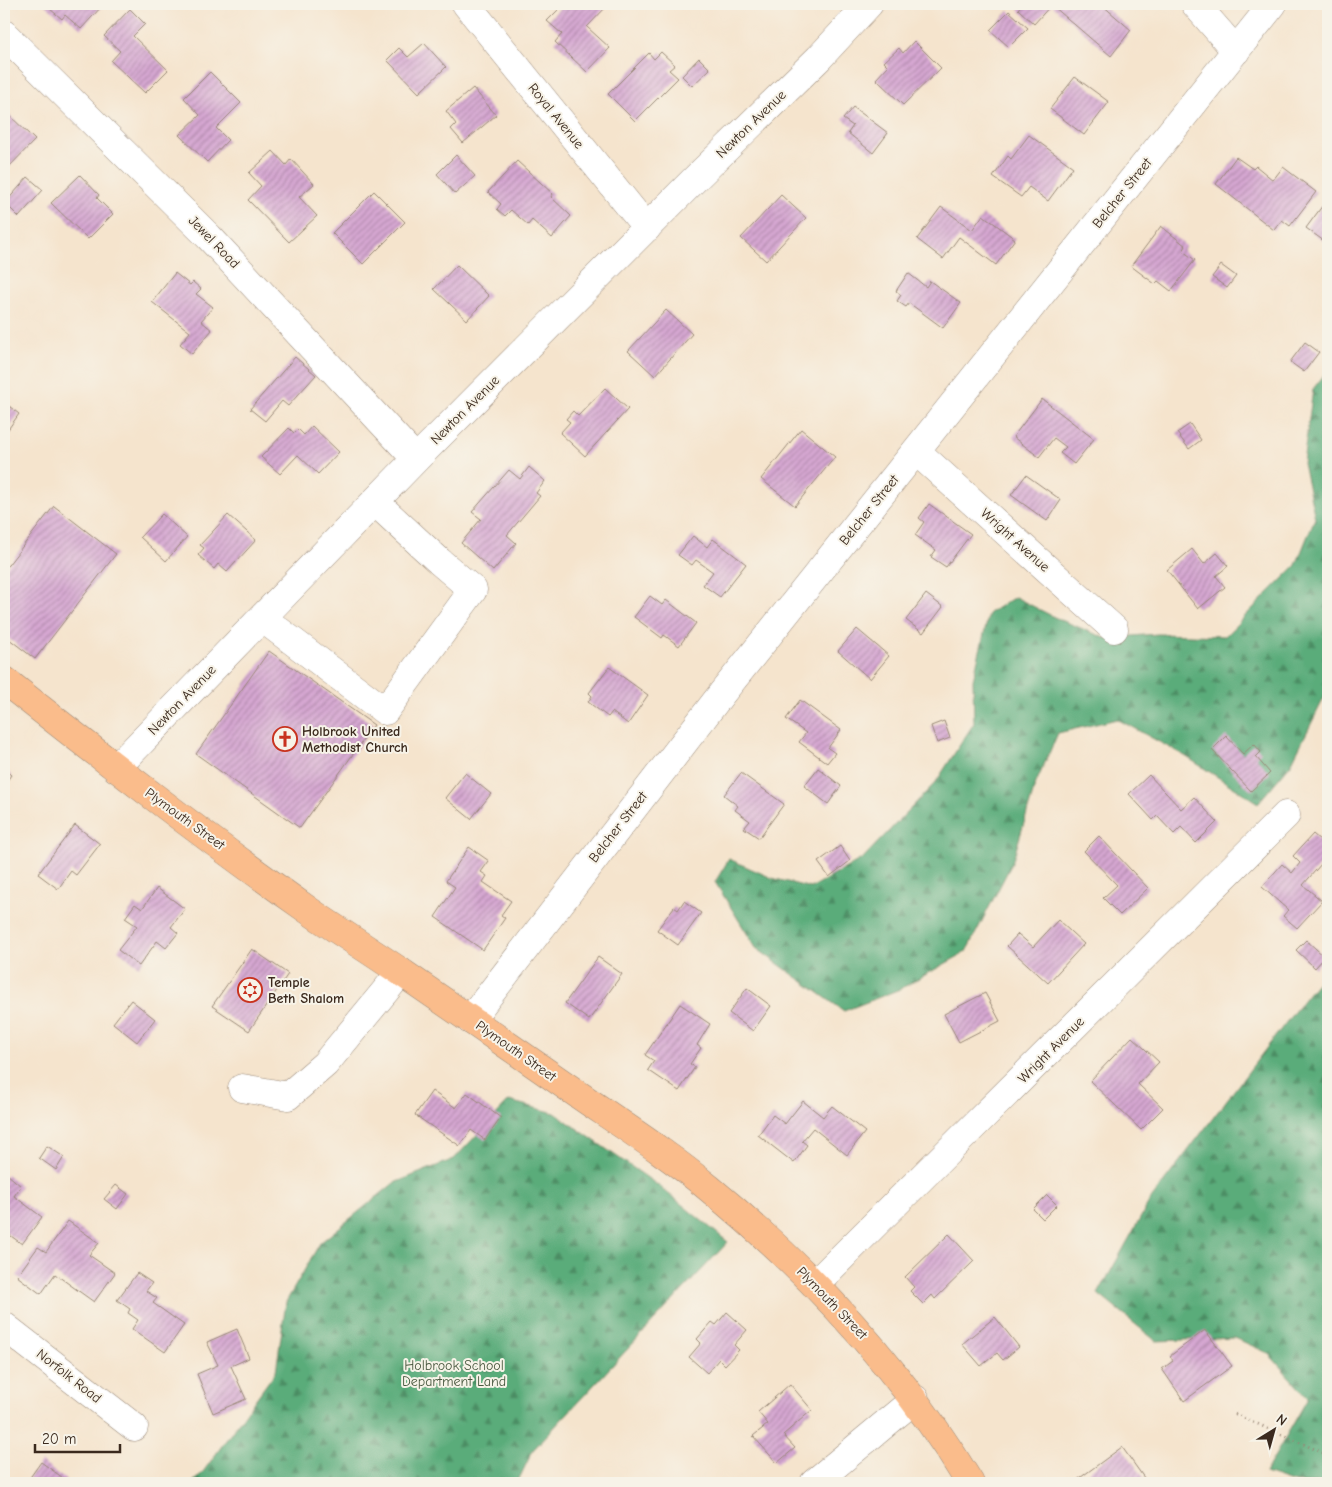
<svg xmlns="http://www.w3.org/2000/svg" width="1332" height="1487" font-family="'Comic Neue',sans-serif">
<style>
.forest{fill:url(#forest-firs);stroke:#4a6b4c}
.building{fill:url(#building-hatch)}
.lines{fill:none;stroke-linecap:round;stroke-linejoin:round}
.minor-casing{stroke:#988776;stroke-width:29}
.major-casing{stroke:#988776;stroke-width:29}
.path{stroke:#988776;stroke-width:3;stroke-dasharray:1 4;stroke-linecap:butt}
.minor{stroke:#fff;stroke-width:28}
.major{stroke:#fabc8b;stroke-width:28}
.labels{text-anchor:middle;dominant-baseline:central;stroke-width:4;stroke-linejoin:round;paint-order:stroke}
.street-label{font-size:14px;fill:#3b2a1e;stroke:#f7f3e8}
.poi-label{font-size:14px;font-weight:bold;fill:#3b2a1e;stroke:#f7f3e8;text-anchor:start}
.park-label{font-size:14px;fill:#4a5940;stroke:#f7f3e8}
</style>
<defs>
<pattern id="forest-firs" width="22" height="20" patternUnits="userSpaceOnUse" patternTransform="scale(1.25)"><rect width="22" height="20" fill="#5aac7a"/><path d="M5 1l3.5 6h-7zM16 11l3.5 6h-7z" fill="#4c8c63"/></pattern>
<pattern id="building-hatch" width="6" height="6" patternUnits="userSpaceOnUse" patternTransform="scale(1.25)"><rect width="6" height="6" fill="#d6a7d2"/><path d="M-1 1l2-2M0 6l6-6M5 7l2-2" fill="none" stroke="#af88aa"/></pattern>
</defs>
<rect width="100%" height="100%" fill="#f7f3e8"/>
<filter id="ink" filterUnits="userSpaceOnUse"><feTurbulence type="fractalNoise" baseFrequency=".02" numOctaves="2"/><feDisplacementMap in="SourceGraphic" scale="10" xChannelSelector="R" yChannelSelector="G"/><feConvolveMatrix kernelMatrix="1 2 1 2 8 2 1 2 1" color-interpolation-filters="sRGB"/></filter>
<filter id="wash" filterUnits="userSpaceOnUse"><feTurbulence type="fractalNoise" baseFrequency=".0096" numOctaves="4" result="noise"/><feDisplacementMap in="SourceGraphic" scale="20" xChannelSelector="R" yChannelSelector="G"/><feGaussianBlur stdDeviation="1.12" result="paint"/><feColorMatrix in="noise" values="0 0 0 0 0 0 0 0 0 0 0 0 0 0 0 0 0 1.4 0 .05"/><feComposite in="paint" operator="in"/></filter>
<g filter="url(#wash)">
<rect width="100%" height="100%" fill="#f5e4cd"/>
<!-- forest -->
<path class="forest" d="M1328 370V691L1326 694 1291 764 1258 803 1185 756 1117 719 1058 733 1036 783 1012 863 966 952 900 989 844 1011 756 948 715 882 729 859 772 878 811 888 863 858 936 782 974 723 973 680 989 613 1015 597 1054 617 1105 638 1158 634 1225 636 1296 565 1315 518 1303 463 1313 389Z
M1328 970V1483H1295L1265 1473 1308 1398 1268 1353 1235 1338 1156 1341 1098 1294 1151 1199 1307 995Z
M509 1101 555 1113 659 1186 728 1242 533 1450 517 1483H192L203 1472 276 1371 286 1302 320 1243 394 1183 454 1159Z"/>
<g id="blocks">
<!-- building -->
<path class="building" d="M44 4H101L103 5 81 29 65 15 62 19Z
M564 4H606L608 5 587 27 610 48 587 72 555 42 562 34 547 21Z
M1022 4H1052L1034 24 1018 9Z
M1055 4H1101L1131 30 1111 56 1053 6Z
M130 9 145 24 133 36 168 70 145 93 111 61 120 51 104 36Z
M1009 11 1028 28 1009 47 990 30Z
M914 41 941 68 903 105 876 79 888 66 884 62 899 48 903 53Z
M424 43 446 67 419 93 387 60 399 48 408 57Z
M661 52 675 65 669 70 678 78 635 121 608 94 649 53 654 59Z
M699 58 710 69 692 86 682 76Z
M210 72 241 103 216 128 228 140 207 162 179 135 200 115 184 98Z
M1075 77 1109 102 1084 135 1050 109Z
M473 88 496 115 463 143 451 129 456 124 446 111Z
M853 107 888 133 873 153 848 133 853 126 843 119Z
M4 110 35 140 5 171 4 170Z
M1029 135 1073 167 1048 201 1029 187 1021 197 993 177 1008 156 1011 159Z
M273 151 286 165 291 159 314 184 299 197 317 216 289 242 248 200 261 186 249 173Z
M456 155 475 176 455 194 437 174Z
M1236 157 1253 169 1256 166 1273 180 1283 167 1316 192 1290 226 1282 220 1274 230 1216 184Z
M517 161 553 194 551 197 571 216 552 238 532 220 528 225 511 210 505 216 497 209 501 204 488 192Z
M80 175 99 195 97 198 113 214 88 239 51 203Z
M28 177 43 190 19 217 5 203Z
M374 191 405 222 363 264 332 233Z
M781 195 806 218 766 261 741 238Z
M1323 205 1328 209V244L1306 228Z
M941 207 972 230 983 215 1015 239 996 265 959 237 943 259 917 239Z
M1161 226 1186 246 1183 251 1195 260 1171 291 1158 281 1155 284 1131 266Z
M457 265 489 296 467 320 434 289Z
M1221 265 1236 276 1227 288 1212 277Z
M175 273 190 285 193 282 201 289 196 294 213 307 201 321 212 330 192 354 180 344 190 332 152 302Z
M908 273 926 287 930 281 961 303 943 328 909 303 906 307 897 301 901 295 896 291Z
M666 310 692 334 655 376 628 351Z
M1305 342 1319 352 1304 372 1290 362Z
M295 357 316 375 288 406 282 401 265 421 250 409Z
M605 388 628 409 585 456 560 433 570 422 566 419 573 411 578 416Z
M1042 399 1094 439 1074 464 1060 453 1066 447 1054 438 1039 457 1013 437Z
M4 402 19 414 4 435Z
M1190 424 1201 440 1189 449 1177 433Z
M312 426 339 452 318 474 298 455 280 474 261 457 289 428 294 433 298 429 304 435Z
M801 429 835 457 795 506 761 479Z
M529 467 545 481 536 493 540 496 507 535 516 543 493 571 461 543 481 519 472 512 509 470 520 479Z
M1026 475 1061 500 1047 521 1011 495Z
M929 504 971 534 946 567 931 557 936 550 915 535 924 522 919 518Z
M54 506 116 554 35 659 4 635V568L5 569Z
M162 514 187 537 166 561 140 537Z
M228 515 256 540 227 572 218 564 214 569 198 555 204 548 200 545Z
M693 536 707 547 713 539 746 564 720 597 703 585 713 572 696 560 692 565 678 555Z
M1192 549 1204 564 1217 553 1228 566 1216 576 1225 587 1198 609 1167 570Z
M926 594 943 607 923 633 906 620Z
M650 596 662 605 666 600 696 623 679 646 664 635 662 638 634 617Z
M857 629 889 656 870 679 838 651Z
M269 651 374 725 300 828 196 754Z
M609 667 648 695 628 724 612 712 608 717 588 702 592 696 589 693Z
M800 700 841 730 828 748 835 753 827 763 799 742 806 733 786 719Z
M944 721 950 738 937 743 931 726Z
M1226 736 1243 754 1254 744 1261 752 1256 757 1270 773 1251 791 1212 750Z
M818 768 841 786 828 804 804 786Z
M4 769 11 775 4 785Z
M465 773 491 794 471 819 445 798Z
M741 773 784 804 759 838 744 828 750 821 735 810 738 806 724 795Z
M1149 775 1181 809 1194 797 1217 822 1196 843 1181 827 1174 834 1157 816 1153 820 1129 794Z
M75 825 100 844 76 875 71 871 58 889 38 874Z
M1313 834 1328 847V856L1303 885 1322 901 1297 928 1283 916 1288 910 1262 887 1282 864 1292 873 1300 863 1293 856Z
M1099 836 1148 888 1120 915 1103 898 1117 885 1084 851Z
M840 846 850 861 829 877 818 862Z
M469 847 489 861 481 872 487 876 483 882 511 901 501 915 505 918 483 950 435 917 455 887 446 881Z
M157 888 185 909 171 927 178 933 166 948 157 941 139 966 118 950 137 926 125 918 135 904 142 909Z
M684 901 701 913 678 945 657 930 674 907 678 910Z
M1058 920 1084 944 1048 983 1007 946 1018 934 1033 947Z
M1306 940 1325 957 1315 968 1296 950Z
M252 949 288 974 249 1031 212 1006Z
M598 957 622 974 589 1020 565 1003Z
M747 988 771 1006 753 1031 729 1013Z
M985 993 1000 1021 959 1042 944 1014Z
M131 1000 155 1019 137 1042 113 1023Z
M680 1004 710 1024 697 1045 701 1048 690 1064 695 1067 679 1091 648 1070 654 1061 645 1055Z
M1132 1037 1159 1062 1138 1084 1163 1108 1141 1130 1090 1081Z
M432 1091 456 1108 467 1093 501 1118 485 1140 471 1130 460 1146 415 1115Z
M803 1101 823 1117 832 1106 865 1132 847 1155 813 1128 802 1141 807 1145 794 1163 758 1135 773 1115 785 1124Z
M47 1146 64 1157 56 1170 39 1158Z
M7 1174 21 1186 14 1196 42 1217 22 1244 4 1231V1178Z
M116 1185 128 1194 117 1209 104 1199Z
M1047 1195 1057 1205 1043 1219 1033 1209Z
M68 1221 99 1243 89 1255 115 1273 94 1302 55 1274 41 1294 17 1276 38 1247 46 1252Z
M949 1234 974 1261 935 1299 932 1295 923 1304 910 1291 914 1287 905 1277Z
M137 1273 152 1283 146 1291 157 1298 153 1303 184 1325 165 1352 132 1329 138 1320 128 1313 130 1309 117 1300Z
M727 1312 747 1330 734 1345 739 1350 725 1365 719 1359 707 1373 689 1357 701 1343 697 1339 712 1322 716 1325Z
M995 1317 1019 1347 1003 1360 997 1353 981 1366 962 1344Z
M237 1329 249 1358 231 1366 246 1399 213 1413 197 1374 218 1365 207 1342Z
M1205 1330 1232 1366 1184 1401 1162 1369 1173 1361 1170 1356Z
M790 1384 812 1410 783 1435 795 1448 777 1463 753 1436 768 1424 758 1412Z
M1122 1447 1147 1482 1145 1483H1073Z
M41 1462 70 1483H26Z"/>
</g>
</g>
<g filter="url(#ink)">
<use href="#blocks" fill-opacity="0" stroke="#988776" stroke-width="1"/>
<g class="lines">
<defs>
<path id="minor" d="M466 4 647 228
M1195 4 1236 51
M4 34 209 237 416 459
M916 451 1114 629
M262 618 385 711 473 590 439 561 375 502
M116 768 416 459 694 180 819 58 869 4
M470 1020 723 692 1273 4
M242 1088 288 1096 325 1064 401 972
M815 1284 1286 815
M4 1326 134 1427
M814 1483 915 1399"/>
<path id="major" d="M4 680C104 759 204 837 308 910 340 932 372 952 404 974 461 1013 519 1053 576 1093 621 1124 668 1154 710 1189 813 1274 901 1369 970 1483"/>
</defs>
<!-- minor casing -->
<use href="#minor" class="minor-casing"/>
<!-- major casing -->
<use href="#major" class="major-casing"/>
<!-- path -->
<path class="path" d="M1235 1414 1328 1455"/>
<!-- minor -->
<use href="#minor" class="minor"/>
<!-- major -->
<use href="#major" class="major"/>
</g>
</g>
<!-- icons -->
<defs>
<symbol id="church-ring" viewBox="-11 -11 22 22"><circle r="9.5" fill="#f7f3e8" stroke="#c8321e" stroke-width="1.5"/><path d="M-1.2-6h2.4v3.5h3.3v2.4h-3.3V6h-2.4V-.1h-3.3v-2.4h3.3Z" fill="#c8321e"/></symbol>
<symbol id="synagogue-ring" viewBox="-11 -11 22 22"><circle r="9.5" fill="#f7f3e8" stroke="#c8321e" stroke-width="1.5"/><path d="M0-6.5L5.6 3.2H-5.6ZM0 6.5L5.6-3.2H-5.6Z" fill="#c8321e"/></symbol>
</defs>
<g fill-rule="evenodd">
<use href="#church-ring" x="271" y="725" width="28" height="28"/>
<use href="#synagogue-ring" x="236" y="976" width="28" height="28"/>
</g>
<g class="labels">
<!-- street labels -->
<g class="street-label">
<text transform="translate(556 116) rotate(51)">Royal Avenue</text>
<text transform="translate(751 124) rotate(-44)">Newton Avenue</text>
<text transform="translate(1122 193) rotate(-51)">Belcher Street</text>
<text transform="translate(214 242) rotate(46)">Jewel Road</text>
<text transform="translate(465 410) rotate(-45)">Newton Avenue</text>
<text transform="translate(869 510) rotate(-51)">Belcher Street</text>
<text transform="translate(1015 540) rotate(42)">Wright Avenue</text>
<text transform="translate(182 700) rotate(-46)">Newton Avenue</text>
<text transform="translate(185 819) rotate(36)">Plymouth Street</text>
<text transform="translate(618 827) rotate(-52)">Belcher Street</text>
<text transform="translate(1051 1050) rotate(-45)">Wright Avenue</text>
<text transform="translate(516 1051) rotate(35)">Plymouth Street</text>
<text transform="translate(832 1303) rotate(46)">Plymouth Street</text>
<text transform="translate(69 1376) rotate(38)">Norfolk Road</text>
</g>
<!-- poi labels -->
<g class="poi-label">
<text x="302" y="731">Holbrook United<tspan x="302" dy="16">Methodist Church</tspan></text>
<text x="268" y="982">Temple<tspan x="268" dy="16">Beth Shalom</tspan></text>
</g>
<!-- park labels -->
<g class="park-label">
<text x="454" y="1365">Holbrook School<tspan x="454" dy="16">Department Land</tspan></text>
</g>
</g>
<!-- margin -->
<rect width="1332" height="1487" fill="none" stroke="#f7f3e8" stroke-width="20"/>
<!-- north arrow -->
<g transform="translate(1274 1430) rotate(37)" stroke="#f7f3e8" stroke-width="4" paint-order="stroke">
<path d="M0-4L9 19L0 12L-9 19Z" fill="#3b2a1e"/>
<text y="-8" font-size="14" font-weight="bold" text-anchor="middle" fill="#3b2a1e">N</text>
</g>
<!-- scale -->
<path d="M35 1444v8h85v-8" fill="none" stroke="#3b2a1e" stroke-width="2.5"/>
<text x="42" y="1444" font-size="15" fill="#3b2a1e" stroke="#f7f3e8" stroke-width="4" paint-order="stroke">20 m</text>
</svg>
